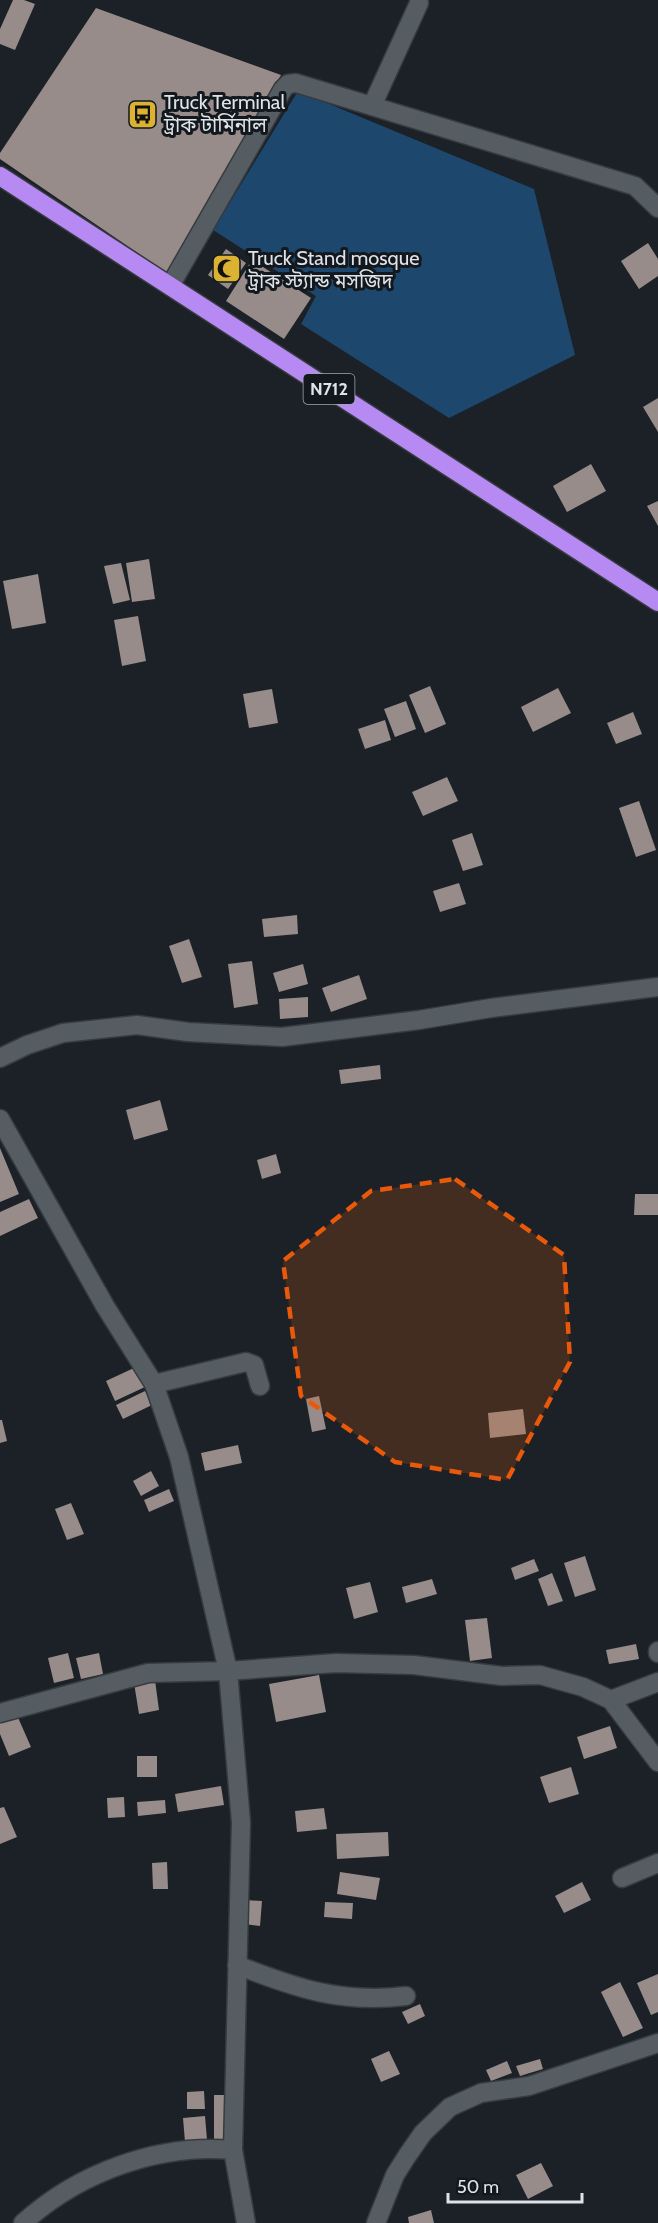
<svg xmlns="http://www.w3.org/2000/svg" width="658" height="2223" font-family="Cabin,'Noto Sans Bengali',sans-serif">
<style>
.water{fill:#1e476d}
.building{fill:#978c8a}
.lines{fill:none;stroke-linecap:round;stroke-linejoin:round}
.minor-casing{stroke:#363b3f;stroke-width:21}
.highway-casing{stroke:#363b3f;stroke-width:21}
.minor{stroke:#555d62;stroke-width:18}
.highway{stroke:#b68af2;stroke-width:18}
.marked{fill:#e8590c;fill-opacity:0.2;stroke:#e8590c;stroke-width:4.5;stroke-dasharray:12 8;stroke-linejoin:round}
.labels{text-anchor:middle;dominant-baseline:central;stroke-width:6;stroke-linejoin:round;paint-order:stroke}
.shield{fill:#12181d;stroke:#a2a6aa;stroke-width:1.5}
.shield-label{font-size:18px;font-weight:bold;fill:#dfe3e7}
.poi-label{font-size:20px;fill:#dfe3e7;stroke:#12181d;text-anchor:start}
</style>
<rect width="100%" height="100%" fill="#1b2126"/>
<!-- water -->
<path class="water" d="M298 91 534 189 575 355 449 418 301 324 316 296 213 230Z"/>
<!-- building -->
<path class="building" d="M13 0H24L35 4 15 50 0 44V29Z
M96 8 281 75 170 275 0 159V153Z
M648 243 658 259V276L639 289 621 261Z
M226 249 246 263 228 289 208 275Z
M252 260 311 298 284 339 226 301Z
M658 398V432L643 407Z
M591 464 606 491 567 512 553 486Z
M658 501V526L647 506Z
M149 559 155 599 132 602 126 563Z
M121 563 130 600 113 604 104 566Z
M38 574 46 623 12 629 3 581Z
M138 616 146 661 122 666 114 620Z
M430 686 446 724 425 733 409 695Z
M558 688 571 713 533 732 521 707Z
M272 689 278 723 249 728 243 694Z
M406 701 416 729 395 737 384 709Z
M633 712 642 734 616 744 607 723Z
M385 720 391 740 365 749 358 729Z
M447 777 458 801 423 816 412 792Z
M639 801 656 850 636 857 619 808Z
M472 833 483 865 463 871 452 840Z
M459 883 466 904 440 912 433 891Z
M297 915 298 934 264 937 262 919Z
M189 939 202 977 182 983 169 946Z
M252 961 258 1004 234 1008 228 964Z
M303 964 308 984 279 992 273 973Z
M359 975 367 999 331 1012 322 988Z
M308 997V1017L280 1019 279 999Z
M380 1065 381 1079 341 1084 339 1070Z
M160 1100 168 1130 134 1140 126 1110Z
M0 1148 19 1194 0 1202Z
M276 1154 281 1173 262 1179 257 1160Z
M635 1194H658V1215H634Z
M29 1199 38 1218 0 1236V1212Z
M136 1367 145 1387 115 1401 106 1381Z
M145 1391 152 1405 123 1419 116 1405Z
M319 1396 326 1429 312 1432 306 1399Z
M523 1409 526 1434 490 1438 488 1413Z
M0 1420H2L7 1441 0 1443Z
M238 1445 242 1463 205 1471 201 1453Z
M151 1471 159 1486 141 1496 133 1481Z
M169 1489 174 1501 149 1512 144 1500Z
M71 1503 84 1534 67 1540 55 1509Z
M585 1556 596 1590 575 1597 564 1563Z
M534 1559 539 1571 515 1580 511 1568Z
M552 1573 563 1601 548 1606 538 1579Z
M432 1579 437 1594 406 1603 402 1587Z
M370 1582 378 1612 354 1619 346 1588Z
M487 1618 492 1658 470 1661 465 1620Z
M636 1644 639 1659 609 1664 606 1650Z
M68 1653 74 1678 54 1683 48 1658Z
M99 1653 103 1674 81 1679 76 1658Z
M319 1675 326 1712 276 1722 269 1684Z
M155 1680 159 1710 139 1714 134 1683Z
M16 1713 31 1747 9 1756 0 1734V1720Z
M610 1726 617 1748 584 1759 577 1737Z
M137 1756H157V1777H137Z
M571 1767 579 1794 549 1803 540 1777Z
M221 1786 224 1805 178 1812 175 1794Z
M124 1797 125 1817 108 1818 107 1798Z
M165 1800 166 1813 138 1816 137 1802Z
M4 1807 17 1837 0 1844V1808Z
M324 1808 327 1829 297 1832 295 1811Z
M388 1832 389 1856 337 1859 336 1834Z
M167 1862 168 1889H153L152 1863Z
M340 1872 380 1878 376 1900 337 1894Z
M582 1882 591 1900 564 1913 555 1896Z
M246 1900 262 1901 260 1926 244 1924Z
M325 1902 353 1903 352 1919 324 1917Z
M658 1974V2012L651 2015 637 1983Z
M620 1982 643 2028 623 2037 601 1992Z
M420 2004 425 2016 408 2024 402 2012Z
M389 2051 400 2074 381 2082 371 2059Z
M540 2059 543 2069 520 2076 516 2066Z
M507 2061 512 2073 491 2081 486 2070Z
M204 2091 205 2109H187V2092Z
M214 2095H228V2142H214Z
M205 2116 207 2140 185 2142 183 2118Z
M541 2163 553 2186 528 2199 516 2175Z
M431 2210 434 2223H409L408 2217Z"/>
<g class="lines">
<defs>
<path id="minor" d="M372 106 419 3
M170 286 283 89 288 84 296 83 635 186 658 208
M0 1058 27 1045 63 1033 137 1025 188 1032 282 1037 419 1020 491 1008 658 987
M0 1119 105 1306 154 1384 179 1457 228 1671 241 1822 233 2150 246 2223
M154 1384 246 1362 254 1365 260 1386
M658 1651V1653
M611 1700 658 1762
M0 1713 148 1673 228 1671 336 1663 414 1665 502 1676 540 1675 583 1687 611 1700 658 1682
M622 1878 658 1863
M237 1965C295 1988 342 2004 406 1996
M23 2223C78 2173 158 2143 233 2150
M376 2223 395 2175 407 2156 423 2133 450 2107 481 2093 529 2086 658 2043"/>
<path id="highway" d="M0 176 658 602"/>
</defs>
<!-- minor casing -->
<use href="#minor" class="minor-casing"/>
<!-- highway casing -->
<use href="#highway" class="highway-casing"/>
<!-- minor -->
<use href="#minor" class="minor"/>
<!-- highway -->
<use href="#highway" class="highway"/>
</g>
<!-- marked area -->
<path class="marked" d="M455 1179 564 1255 570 1362 507 1480 395 1462 301 1396 283 1261 371 1191Z"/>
<!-- icons -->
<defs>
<symbol id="bus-square" viewBox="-11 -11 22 22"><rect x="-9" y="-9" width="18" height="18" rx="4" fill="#dcb233" stroke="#12181d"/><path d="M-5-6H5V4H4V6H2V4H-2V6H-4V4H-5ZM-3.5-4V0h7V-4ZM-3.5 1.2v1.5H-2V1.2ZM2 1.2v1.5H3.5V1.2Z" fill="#111"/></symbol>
<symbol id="mosque-square" viewBox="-11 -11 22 22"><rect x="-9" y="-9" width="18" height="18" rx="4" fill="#dcb233" stroke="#12181d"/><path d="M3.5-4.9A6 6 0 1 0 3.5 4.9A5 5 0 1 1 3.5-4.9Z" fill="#111"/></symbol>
</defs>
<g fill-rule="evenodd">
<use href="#bus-square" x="126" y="98" width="33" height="33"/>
<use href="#mosque-square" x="210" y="252" width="33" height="33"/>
</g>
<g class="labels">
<!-- shield labels -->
<rect class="shield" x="303.5" y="374" width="51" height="30" rx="4.5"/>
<g class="shield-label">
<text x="329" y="389">N712</text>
</g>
<!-- poi labels -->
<g class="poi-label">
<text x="164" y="102">Truck Terminal<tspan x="164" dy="23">ট্রাক টার্মিনাল</tspan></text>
<text x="248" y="258">Truck Stand mosque<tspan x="248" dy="23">ট্রাক স্ট্যান্ড মসজিদ</tspan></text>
</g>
</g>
<!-- scale -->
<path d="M448 2193v9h134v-9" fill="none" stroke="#dfe3e7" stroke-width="3"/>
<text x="457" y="2193" font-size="18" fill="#dfe3e7" stroke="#12181d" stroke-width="4.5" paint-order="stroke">50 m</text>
</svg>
